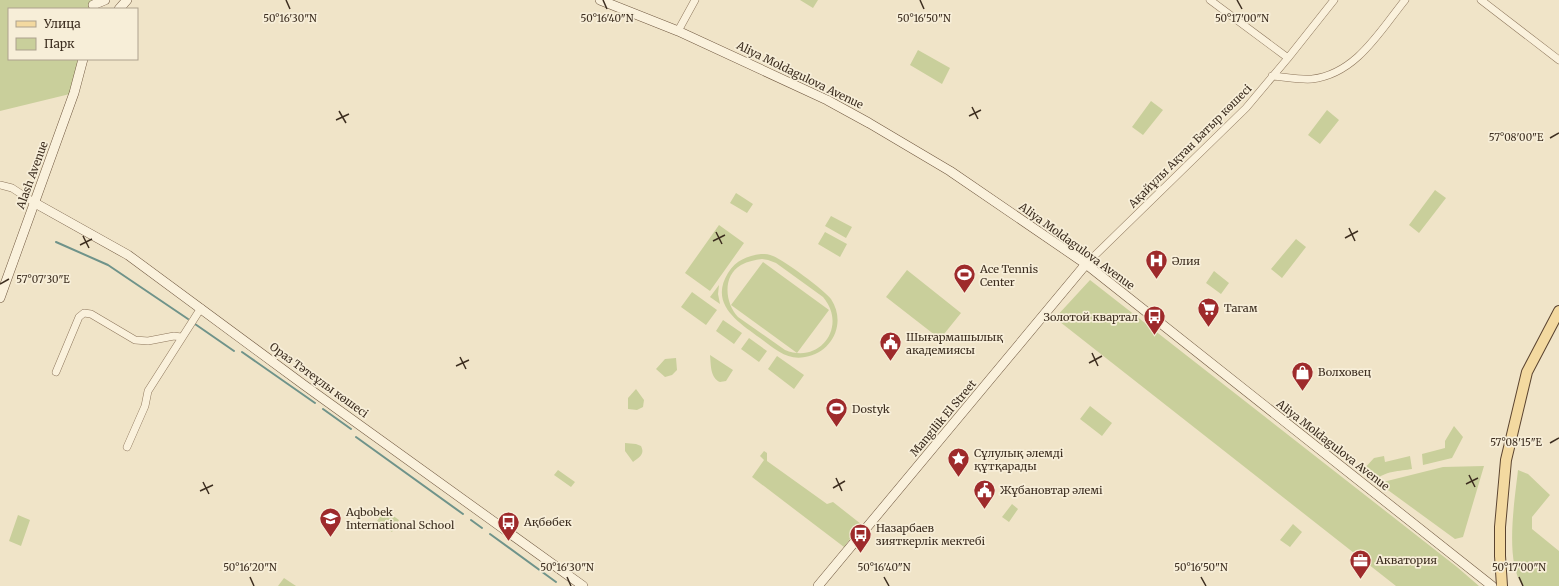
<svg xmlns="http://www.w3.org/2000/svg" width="1559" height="586" font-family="Merriweather,serif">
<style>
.green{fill:#c9cf9b;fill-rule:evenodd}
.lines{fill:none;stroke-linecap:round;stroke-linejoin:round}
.stream{stroke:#6f938a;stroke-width:2}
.street-casing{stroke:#8d765c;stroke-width:8}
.secondary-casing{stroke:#6f573f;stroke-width:10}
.primary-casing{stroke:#5b4430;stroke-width:12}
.street{stroke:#faf1dc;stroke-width:7}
.secondary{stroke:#faf1dc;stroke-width:9}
.primary{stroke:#f3d9a0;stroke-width:10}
.ticks{fill:none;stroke:#3d2e20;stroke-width:1.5}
.labels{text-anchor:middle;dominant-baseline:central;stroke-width:3.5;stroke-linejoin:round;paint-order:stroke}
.street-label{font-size:11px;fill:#3d2e20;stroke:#f7eed8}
.poi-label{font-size:11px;fill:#3d2e20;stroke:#f7eed8;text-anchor:start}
.ticks-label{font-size:10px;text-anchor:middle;fill:#3d2e20;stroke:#f7eed8;stroke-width:3.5;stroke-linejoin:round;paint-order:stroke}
</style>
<rect width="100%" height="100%" fill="#f0e4c8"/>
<!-- green -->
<path class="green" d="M0 0H93L92 9H9V59H83L74 93 0 111Z
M800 0H818L813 8Z
M918 50 950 68 942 84 910 65Z
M1151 101 1163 110 1143 135 1132 127Z
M1327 110 1339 120 1320 144 1308 135Z
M1435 190 1446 198 1419 233 1409 225Z
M736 193 753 204 747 213 730 203Z
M831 216 852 227 846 238 825 226Z
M719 225 744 243 710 291 685 273Z
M825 232 847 244 840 257 818 244Z
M1296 239 1306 247 1282 278 1271 269Z
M761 254C765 254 769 254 773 256 784 260 824 290 831 299 847 323 832 353 805 357 787 361 774 348 760 338 738 322 709 304 728 273 736 260 747 256 761 254ZM762 259 768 260 776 263 823 297C848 326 820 365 785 350L738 317C725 303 722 276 741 265 748 261 755 260 762 259Z
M763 262 829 310 797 353 731 305Z
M907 270 961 313 940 339 886 297Z
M1214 271 1229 283 1221 294 1206 283Z
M1090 280 1457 567 1479 586H1396L1055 318Z
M719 285 718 294 720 304 710 297Z
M692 292 717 310 706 325 681 307Z
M723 320 742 333 734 344 716 331Z
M749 338 767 351 759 362 741 349Z
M710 355 733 370 726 381 720 382C710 378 711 364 710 355Z
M777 356 804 375 794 389 768 369Z
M676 358 677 370 672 375 665 377 656 369 665 359Z
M636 389 644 400 643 407 637 410 628 409V398Z
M1090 406 1112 423 1102 436 1080 419Z
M1454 426 1463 437 1452 458 1423 465 1422 454 1445 448V441Z
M625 443 636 444 641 446C645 454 640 457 633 462L625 451Z
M764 451 767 453V461L827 504 833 502 861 524 844 547 752 477 764 460 760 456Z
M1384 456 1385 462 1410 456 1412 469C1401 471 1383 471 1375 481L1362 471 1374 458Z
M1484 466 1463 537 1455 539 1381 485 1383 482 1443 467Z
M558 470 575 482 571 487 554 475Z
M1518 470 1528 474 1550 495 1532 517V529L1559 551V586H1523C1504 562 1515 499 1518 470Z
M1012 504 1018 509 1009 522 1002 517Z
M385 510 399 520 392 532 377 521Z
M18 515 30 520 21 546 9 541Z
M1293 524 1302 532 1290 547 1280 540Z
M284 578 296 586H278Z"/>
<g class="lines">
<!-- stream -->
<path class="stream" d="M56 242 108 265 188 319
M195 324 234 351
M242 352 315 403
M323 409 351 429
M356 437 463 514
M471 520 482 528
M490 534 556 582"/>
<defs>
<path id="street" d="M1210 0 1288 58
M1481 0 1559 60
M678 31 695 0
M1272 76C1286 77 1299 80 1312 79 1356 74 1380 31 1405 0
M0 185 12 188 35 203
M1086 264 1246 108 1288 58 1334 0
M56 372 79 317 84 313 91 314 135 340 148 341 174 336 181 337
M127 447 145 406 148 391 201 308"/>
<path id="secondary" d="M600 0 678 31 827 100 869 123 950 171 1086 264 1492 586
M93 5 105 0
M119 9 127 0
M35 203 128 255 304 385 583 586
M0 298 74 93 83 59
M818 586 1086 264"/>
<path id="primary" d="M1502 586 1500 556V527L1506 460 1527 372 1559 311"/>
</defs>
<!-- street casing -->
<use href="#street" class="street-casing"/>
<!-- secondary casing -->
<use href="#secondary" class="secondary-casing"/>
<!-- primary casing -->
<use href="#primary" class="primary-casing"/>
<!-- street -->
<use href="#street" class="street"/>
<!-- secondary -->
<use href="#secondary" class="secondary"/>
<!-- primary -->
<use href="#primary" class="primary"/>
</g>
<!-- ticks -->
<path class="ticks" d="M286 0 290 9M603 0 607 9M920 0 924 9M1237 0 1242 9M972 107 978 119M339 111 346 123M969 116 981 110M336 120 349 114M1550 138 1559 133M1349 228 1355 241M716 232 722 244M83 236 89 248M1345 238 1358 231M713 241 725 235M80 245 92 239M0 284 9 279M1092 353 1098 366M460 357 466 369M1089 363 1102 356M456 366 469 360M1550 443 1559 438M1469 475 1475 487M836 478 842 491M203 482 209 494M1466 484 1478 478M833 488 845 481M200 491 213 485M250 577 254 586M567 577 571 586M884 577 889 586M1201 577 1206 586M1519 577 1523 586"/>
<!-- icons -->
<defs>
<symbol id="hospital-pin" viewBox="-11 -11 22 30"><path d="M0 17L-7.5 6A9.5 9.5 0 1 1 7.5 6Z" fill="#9e2a2b" stroke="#f7eed8"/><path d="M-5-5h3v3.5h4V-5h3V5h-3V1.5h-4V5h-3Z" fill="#fff"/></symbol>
<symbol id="stadium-pin" viewBox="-11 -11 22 30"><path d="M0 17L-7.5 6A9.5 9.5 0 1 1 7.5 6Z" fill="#9e2a2b" stroke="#f7eed8"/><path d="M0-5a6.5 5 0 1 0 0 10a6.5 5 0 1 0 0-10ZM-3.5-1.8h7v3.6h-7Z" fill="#fff"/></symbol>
<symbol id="supermarket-pin" viewBox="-11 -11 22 30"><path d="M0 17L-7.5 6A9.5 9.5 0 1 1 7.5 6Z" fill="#9e2a2b" stroke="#f7eed8"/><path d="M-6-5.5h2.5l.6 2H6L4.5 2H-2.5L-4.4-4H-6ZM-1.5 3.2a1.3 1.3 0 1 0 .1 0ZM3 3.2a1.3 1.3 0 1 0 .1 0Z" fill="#fff"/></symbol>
<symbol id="bus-pin" viewBox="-11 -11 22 30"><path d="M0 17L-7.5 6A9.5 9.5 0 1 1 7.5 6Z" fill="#9e2a2b" stroke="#f7eed8"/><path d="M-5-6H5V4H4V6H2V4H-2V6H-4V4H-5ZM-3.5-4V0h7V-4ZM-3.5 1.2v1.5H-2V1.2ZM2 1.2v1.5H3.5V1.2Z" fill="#fff"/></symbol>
<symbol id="civic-pin" viewBox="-11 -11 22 30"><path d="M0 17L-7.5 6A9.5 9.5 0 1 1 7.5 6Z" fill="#9e2a2b" stroke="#f7eed8"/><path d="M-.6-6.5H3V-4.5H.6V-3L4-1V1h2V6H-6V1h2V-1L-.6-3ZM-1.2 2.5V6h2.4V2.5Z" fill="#fff"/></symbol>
<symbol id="shop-pin" viewBox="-11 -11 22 30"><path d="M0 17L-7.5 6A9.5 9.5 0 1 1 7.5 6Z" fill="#9e2a2b" stroke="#f7eed8"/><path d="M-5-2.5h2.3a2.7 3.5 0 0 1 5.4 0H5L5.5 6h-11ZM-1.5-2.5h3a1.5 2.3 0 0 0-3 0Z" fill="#fff"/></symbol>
<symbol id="sight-pin" viewBox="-11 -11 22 30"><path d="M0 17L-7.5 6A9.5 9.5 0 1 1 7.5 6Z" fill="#9e2a2b" stroke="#f7eed8"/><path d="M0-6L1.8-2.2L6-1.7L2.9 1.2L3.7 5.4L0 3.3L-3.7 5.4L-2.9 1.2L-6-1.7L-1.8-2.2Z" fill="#fff"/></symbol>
<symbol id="school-pin" viewBox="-11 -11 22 30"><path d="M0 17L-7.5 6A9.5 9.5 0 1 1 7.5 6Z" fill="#9e2a2b" stroke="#f7eed8"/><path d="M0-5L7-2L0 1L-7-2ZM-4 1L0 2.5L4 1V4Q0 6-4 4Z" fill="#fff"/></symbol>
<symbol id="office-pin" viewBox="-11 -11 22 30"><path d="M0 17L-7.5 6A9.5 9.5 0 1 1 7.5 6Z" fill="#9e2a2b" stroke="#f7eed8"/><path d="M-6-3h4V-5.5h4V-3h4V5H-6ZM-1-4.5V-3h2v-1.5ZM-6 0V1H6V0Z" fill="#fff"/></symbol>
</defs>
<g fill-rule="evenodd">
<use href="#hospital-pin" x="1144" y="248" width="25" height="34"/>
<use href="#stadium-pin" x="952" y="262" width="25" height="34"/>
<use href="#supermarket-pin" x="1196" y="296" width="25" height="34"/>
<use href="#bus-pin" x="1142" y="304" width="25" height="34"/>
<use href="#civic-pin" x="878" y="330" width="25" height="34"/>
<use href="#shop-pin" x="1290" y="360" width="25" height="34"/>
<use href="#stadium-pin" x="824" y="396" width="25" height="34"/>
<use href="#sight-pin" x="946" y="446" width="25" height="34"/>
<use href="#civic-pin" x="972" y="478" width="25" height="34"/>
<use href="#school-pin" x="318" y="506" width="25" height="34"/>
<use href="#bus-pin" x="496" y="510" width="25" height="34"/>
<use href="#bus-pin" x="848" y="522" width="25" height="34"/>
<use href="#office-pin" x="1348" y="548" width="25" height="34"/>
</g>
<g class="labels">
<!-- street labels -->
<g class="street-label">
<text transform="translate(800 75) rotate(26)">Aliya Moldagulova Avenue</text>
<text transform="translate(1190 146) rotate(-45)">Ақайұлы Ақтан Батыр көшесі</text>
<text transform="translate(32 175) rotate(-70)">Alash Avenue</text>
<text transform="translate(1077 246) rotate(36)">Aliya Moldagulova Avenue</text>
<text transform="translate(319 380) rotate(36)">Ораз Тәтеұлы көшесі</text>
<text transform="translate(943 418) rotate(-50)">Mangilik El Street</text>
<text transform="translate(1333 445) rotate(38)">Aliya Moldagulova Avenue</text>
</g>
<!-- poi labels -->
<g class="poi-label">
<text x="1172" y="261">Әлия</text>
<text x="980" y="269">Ace Tennis<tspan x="980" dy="13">Center</tspan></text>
<text x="1224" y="308">Тагам</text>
<text x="1138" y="317" text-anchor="end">Золотой квартал</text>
<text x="906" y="337">Шығармашылық<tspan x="906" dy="13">академиясы</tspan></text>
<text x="1318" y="372">Волховец</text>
<text x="852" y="409">Dostyk</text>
<text x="974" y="453">Сұлулық әлемді<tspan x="974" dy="13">құтқарады</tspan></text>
<text x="1000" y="490">Жұбановтар әлемі</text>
<text x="346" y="512">Aqbobek<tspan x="346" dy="13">International School</tspan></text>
<text x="524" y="522">Ақбөбек</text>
<text x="876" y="528">Назарбаев<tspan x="876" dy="13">зияткерлік мектебі</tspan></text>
<text x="1376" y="560">Акватория</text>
</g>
</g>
<g class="ticks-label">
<text x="290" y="22">50°16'30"N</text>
<text x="607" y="22">50°16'40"N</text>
<text x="924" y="22">50°16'50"N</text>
<text x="1242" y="22">50°17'00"N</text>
<text x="1516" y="141">57°08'00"E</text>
<text x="43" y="283">57°07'30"E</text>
<text x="1516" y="446">57°08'15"E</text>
<text x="250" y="571">50°16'20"N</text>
<text x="567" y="571">50°16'30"N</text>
<text x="884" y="571">50°16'40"N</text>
<text x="1201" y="571">50°16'50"N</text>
<text x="1519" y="571">50°17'00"N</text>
</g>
<!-- legend -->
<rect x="8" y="8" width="130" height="52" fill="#f7eed8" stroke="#ada18e"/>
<rect x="16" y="21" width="20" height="6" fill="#f3d9a0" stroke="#ada18e"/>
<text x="44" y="28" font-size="12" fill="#3d2e20">Улица</text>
<rect x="16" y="38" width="20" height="12" fill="#c9cf9b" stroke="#ada18e"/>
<text x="44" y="48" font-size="12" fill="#3d2e20">Парк</text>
</svg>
